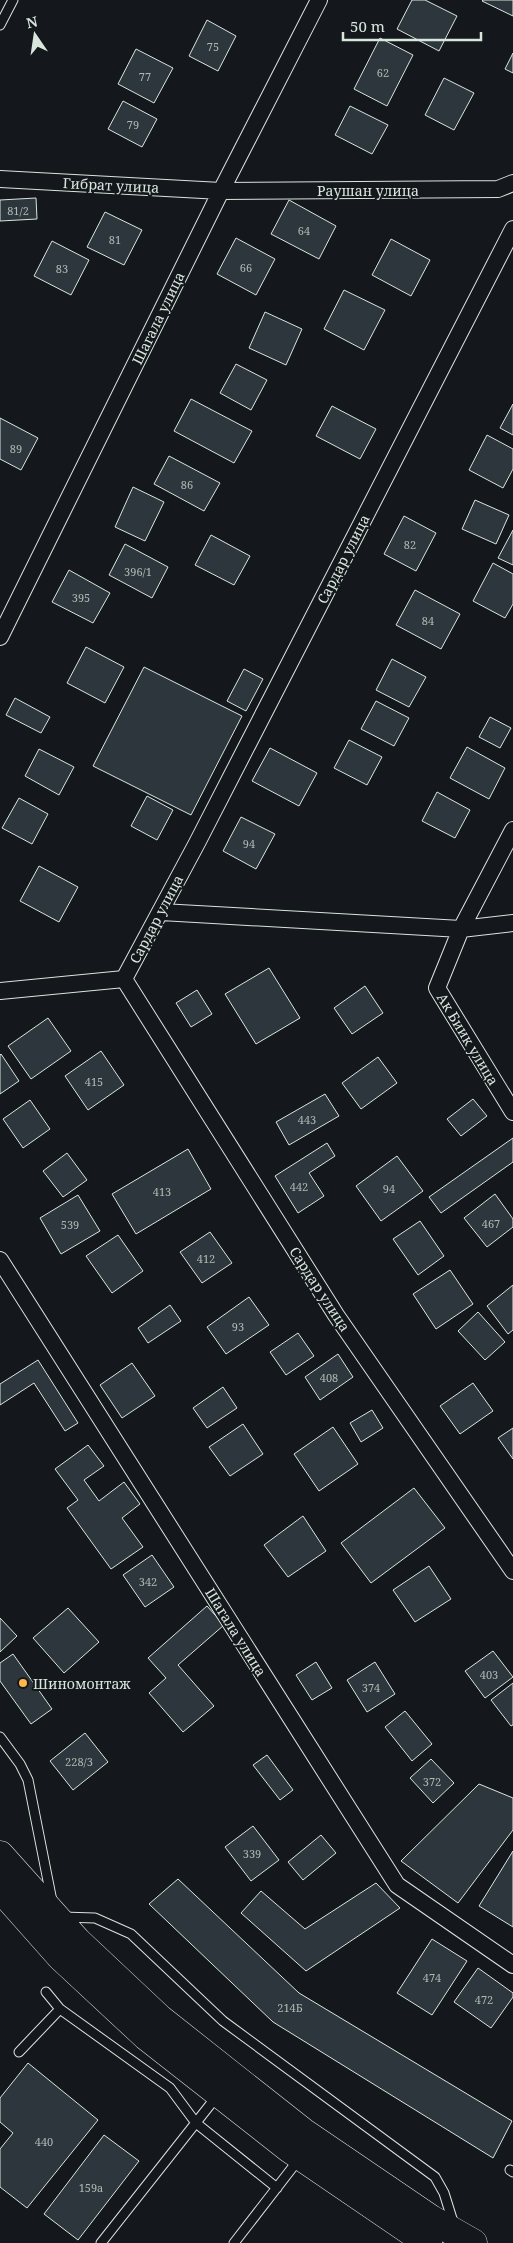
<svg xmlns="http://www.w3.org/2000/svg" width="513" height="2243" font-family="'Noto Serif',serif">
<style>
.building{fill:#2c363c;stroke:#d8e6dc}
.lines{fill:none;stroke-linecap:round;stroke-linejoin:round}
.lane-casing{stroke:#d8e6dc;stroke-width:11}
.street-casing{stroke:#d8e6dc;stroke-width:18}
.highway-casing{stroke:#d8e6dc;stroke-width:29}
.lane{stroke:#14181c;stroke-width:9}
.street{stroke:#14181c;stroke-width:16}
.highway{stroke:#14181c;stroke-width:28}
.poi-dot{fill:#ffb74d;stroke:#14181c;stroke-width:2}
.labels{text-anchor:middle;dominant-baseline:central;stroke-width:4;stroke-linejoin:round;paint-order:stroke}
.number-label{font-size:11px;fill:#adbab4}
.street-label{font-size:14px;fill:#d8e6dc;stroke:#14181c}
.poi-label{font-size:14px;fill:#d8e6dc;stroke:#14181c;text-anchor:start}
</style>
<rect width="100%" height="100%" fill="#14181c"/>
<!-- building -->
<path class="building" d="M412 0H425L457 16 439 51 397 29Z
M513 0V16L482 1 483 0Z
M207 20 236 36 218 71 189 56Z
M380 38 413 55 387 106 354 89Z
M136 49 173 68 154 103 118 84Z
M513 53V73L505 69Z
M444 78 474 93 454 130 425 115Z
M123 101 157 119 142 147 108 129Z
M350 106 388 125 372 154 335 135Z
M36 198 37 219 0 221V200Z
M289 200 336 226 319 259 271 234Z
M105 212 142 230 124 265 87 247Z
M236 238 275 259 256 295 217 274Z
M391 239 430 260 411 296 372 275Z
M52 241 89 260 71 295 34 276Z
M344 290 385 310 364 350 324 329Z
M265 312 302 329 286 365 249 348Z
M236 364 267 380 251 410 220 393Z
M191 399 252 431 234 463 174 431Z
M513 404V435L500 428Z
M332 406 376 429 360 459 316 436Z
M0 418 38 438 21 470 0 459Z
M487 435 513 449V469L503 488 469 470Z
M169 456 220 483 204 511 154 484Z
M133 487 164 502 145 541 115 527Z
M475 500 509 515 496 544 462 529Z
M404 516 436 533 416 571 384 554Z
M513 530V565L498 558Z
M211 535 250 556 234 585 195 565Z
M125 544 168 567 152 598 109 575Z
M493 563 513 574V604L505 618 473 601Z
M69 570 110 593 93 623 52 602Z
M415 590 460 614 441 649 396 625Z
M86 647 124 667 105 703 67 683Z
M392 659 426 677 409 707 376 690Z
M144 667 242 716 191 815 93 766Z
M244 669 263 679 246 711 227 701Z
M15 698 50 717 41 733 6 715Z
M376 701 409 718 394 746 361 729Z
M490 717 511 728 500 748 479 737Z
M349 740 382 757 367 785 334 768Z
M467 747 505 768 489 799 450 778Z
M270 748 317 773 299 806 252 781Z
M39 749 74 767 59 795 25 776Z
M437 792 470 810 455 838 422 821Z
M147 796 173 810 157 840 131 826Z
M19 798 48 814 32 844 2 828Z
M241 817 275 834 256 869 223 851Z
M39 866 78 887 59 922 20 901Z
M269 968 300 1018 256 1044 225 994Z
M365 986 383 1013 352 1034 334 1008Z
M197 990 212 1014 191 1027 176 1003Z
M48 1018 71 1051 31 1079 8 1046Z
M101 1051 124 1085 88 1110 65 1076Z
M1 1054 19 1081 0 1094V1055Z
M378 1057 397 1083 361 1109 342 1083Z
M325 1094 339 1116 289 1145 276 1122Z
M473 1099 487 1116 461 1136 447 1119Z
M30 1100 50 1129 23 1148 3 1119Z
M513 1138V1162L441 1213 429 1197Z
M327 1143 335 1156 309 1173 324 1196 298 1213 275 1176Z
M188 1149 211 1189 136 1234 112 1194Z
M67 1153 87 1180 63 1197 43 1171Z
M397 1156 423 1191 381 1221 356 1186Z
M495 1194 513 1219V1227L487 1247 464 1218Z
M78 1195 100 1231 61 1254 40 1218Z
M420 1221 444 1256 418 1275 393 1239Z
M210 1232 232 1263 202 1283 180 1252Z
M118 1235 143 1271 112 1293 86 1256Z
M450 1270 473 1304 436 1329 413 1294Z
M513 1285V1330L508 1334 487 1306Z
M249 1297 269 1325 226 1354 207 1327Z
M170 1305 181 1321 148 1343 138 1328Z
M478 1312 505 1342 485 1360 458 1331Z
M298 1333 314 1356 286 1375 270 1352Z
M338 1354 353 1377 320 1400 305 1377Z
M38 1360 78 1423 65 1431 34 1383 0 1405V1384Z
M132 1363 155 1396 122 1418 100 1385Z
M473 1383 493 1411 460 1434 440 1406Z
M223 1387 237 1408 207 1428 193 1408Z
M372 1410 383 1428 361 1442 350 1423Z
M243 1424 263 1454 230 1476 209 1447Z
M333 1427 358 1464 319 1491 294 1454Z
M513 1428V1459L498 1438Z
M88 1445 104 1466 84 1480 99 1501 124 1482 140 1504 122 1518 143 1547 111 1569 67 1508 78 1500 55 1469Z
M414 1488 445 1528 371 1583 341 1543Z
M303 1516 326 1551 288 1577 264 1545Z
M152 1555 174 1587 145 1607 123 1575Z
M429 1566 451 1599 415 1622 393 1590Z
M207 1606 224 1625 178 1665 214 1706 183 1732 149 1693 166 1678 148 1658Z
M68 1608 99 1642 64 1673 33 1638Z
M0 1618 17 1636 0 1652Z
M493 1651 513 1677 485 1698 465 1671Z
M13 1654 52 1709 31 1724 0 1681V1663Z
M316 1662 332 1688 312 1700 296 1675Z
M375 1662 395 1694 367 1712 347 1680Z
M513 1683V1725L511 1726 491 1700Z
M405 1711 432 1744 412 1761 385 1727Z
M85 1733 108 1762 73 1790 50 1761Z
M267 1755 293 1790 280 1800 253 1765Z
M431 1759 454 1783 433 1803 410 1778Z
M479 1784 513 1798V1830L458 1903 401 1861Z
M253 1826 279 1860 251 1881 225 1847Z
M321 1835 336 1853 303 1880 288 1862Z
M513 1851V1927L479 1906Z
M178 1879 299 1993 512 2121 493 2158 273 2022 149 1904Z
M376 1883 400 1908 306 1971 241 1913 261 1891 305 1929Z
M432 1939 467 1961 432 2015 397 1993Z
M478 1968 513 1993V1997L491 2028 454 2002Z
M28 2063 98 2120 27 2208 0 2187V2149L13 2133 0 2122V2098Z
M104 2135 139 2161 78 2240 44 2214Z"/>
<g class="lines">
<defs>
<path id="lane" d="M0 25 13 0
M0 1737 20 1764 28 1780 52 1901
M62 1917 95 1918 131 1934 223 2021 435 2177 444 2193 454 2225
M46 1992 60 2009 170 2088 196 2123 277 2188
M19 2052 60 2009
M510 2170 513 2172
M101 2243 217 2096
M234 2243 299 2159"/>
<path id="street" d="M0 179 221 191 498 189 513 183
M513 229 197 843 124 979 336 1315 513 1571
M0 637 221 191 319 0
M513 830 461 929 437 988 513 1112
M161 912 461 929 513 923
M0 991 124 979
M0 1260 397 1885 513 1965"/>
<path id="highway" d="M0 1855 77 1941 160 2019 303 2132 431 2219 473 2243
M0 1888 61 1957 146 2036 290 2149 428 2243"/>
</defs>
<!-- lane casing -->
<use href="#lane" class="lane-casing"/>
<!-- street casing -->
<use href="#street" class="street-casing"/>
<!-- highway casing -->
<use href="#highway" class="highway-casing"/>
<!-- lane -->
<use href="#lane" class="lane"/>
<!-- street -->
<use href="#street" class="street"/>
<!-- highway -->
<use href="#highway" class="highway"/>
</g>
<!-- markers -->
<circle class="poi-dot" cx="23" cy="1683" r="5"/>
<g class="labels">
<!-- number labels -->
<g class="number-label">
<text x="213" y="46">75</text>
<text x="383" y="72">62</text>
<text x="145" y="76">77</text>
<text x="133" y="124">79</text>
<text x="18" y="210">81/2</text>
<text x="304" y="230">64</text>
<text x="115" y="239">81</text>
<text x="246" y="267">66</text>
<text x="62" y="268">83</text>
<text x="16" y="448">89</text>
<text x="187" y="484">86</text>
<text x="410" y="544">82</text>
<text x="138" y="571">396/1</text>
<text x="81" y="597">395</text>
<text x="428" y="620">84</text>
<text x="249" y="843">94</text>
<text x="94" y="1081">415</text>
<text x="307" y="1119">443</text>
<text x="299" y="1186">442</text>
<text x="389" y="1188">94</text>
<text x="162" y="1191">413</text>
<text x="491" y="1223">467</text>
<text x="70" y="1224">539</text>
<text x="206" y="1258">412</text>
<text x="238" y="1326">93</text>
<text x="329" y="1377">408</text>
<text x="148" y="1581">342</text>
<text x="489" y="1674">403</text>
<text x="371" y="1687">374</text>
<text x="79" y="1761">228/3</text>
<text x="432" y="1781">372</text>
<text x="252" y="1853">339</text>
<text x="432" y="1977">474</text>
<text x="484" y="1999">472</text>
<text x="290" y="2007">214Б</text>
<text x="44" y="2141">440</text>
<text x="91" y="2187">159а</text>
</g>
<!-- street labels -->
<g class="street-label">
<text transform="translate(111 185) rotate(3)">Гибрат улица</text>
<text x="368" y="190">Раушан улица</text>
<text transform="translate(158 318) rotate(-64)">Шагала улица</text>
<text transform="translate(343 559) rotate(-63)">Сардар улица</text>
<text transform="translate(156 919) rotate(-62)">Сардар улица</text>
<text transform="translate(468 1039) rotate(59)">Ак Биик улица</text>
<text transform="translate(320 1289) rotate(57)">Сардар улица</text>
<text transform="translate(236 1632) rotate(58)">Шагала улица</text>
</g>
<!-- poi labels -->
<g class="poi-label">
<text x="33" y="1683">Шиномонтаж</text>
</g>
</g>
<!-- north arrow -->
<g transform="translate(35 35) rotate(347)" stroke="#14181c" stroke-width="4" paint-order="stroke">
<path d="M0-4L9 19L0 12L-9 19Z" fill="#d8e6dc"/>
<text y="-8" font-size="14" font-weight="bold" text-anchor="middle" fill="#d8e6dc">N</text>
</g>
<!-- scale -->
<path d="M343 32v8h138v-8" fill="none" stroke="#d8e6dc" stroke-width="2.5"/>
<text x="350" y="32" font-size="15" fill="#d8e6dc" stroke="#14181c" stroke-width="4" paint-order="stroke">50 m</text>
</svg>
